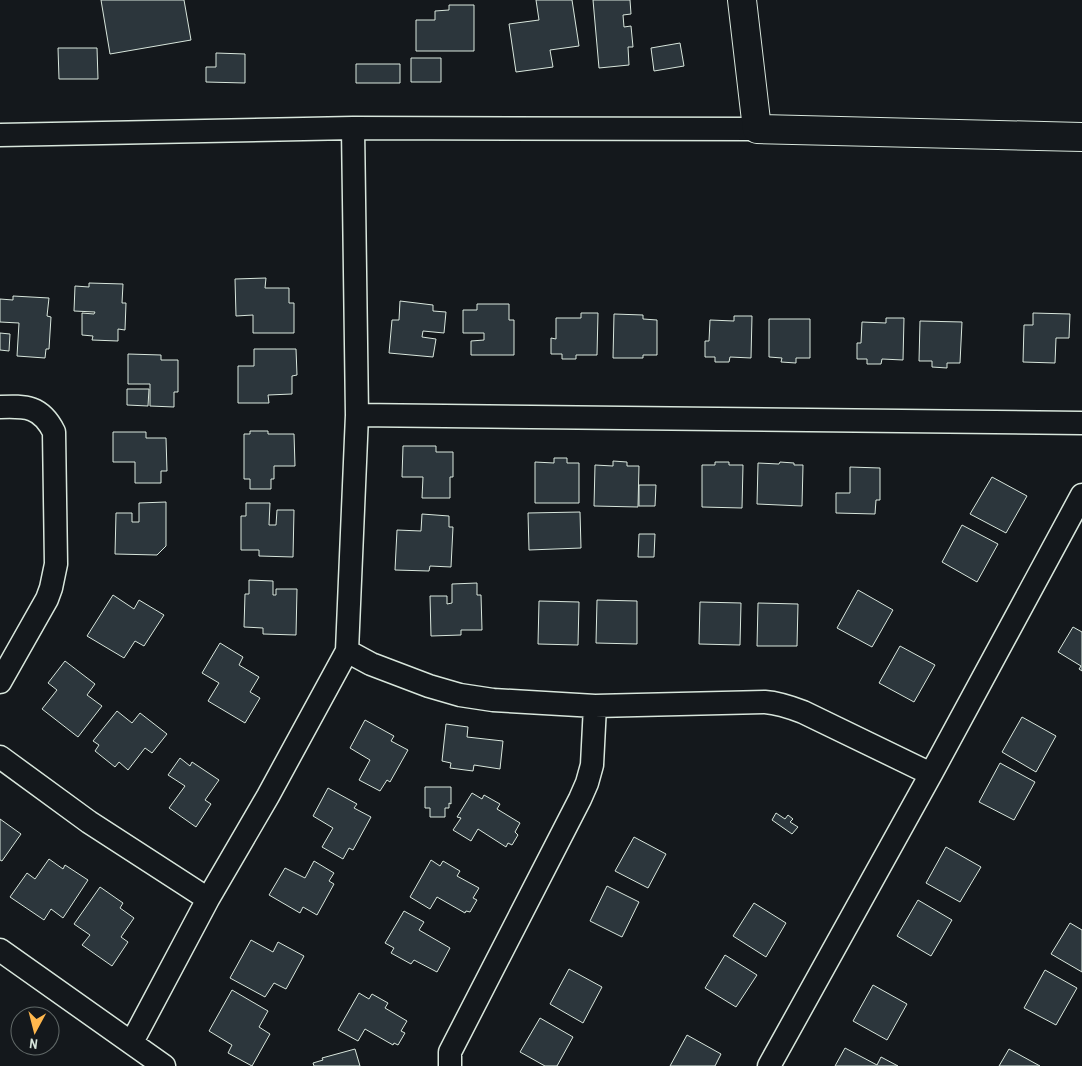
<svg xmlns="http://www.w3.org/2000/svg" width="1082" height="1066" font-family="'Archivo Narrow',sans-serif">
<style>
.building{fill:#2c363c;stroke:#d8e6dc}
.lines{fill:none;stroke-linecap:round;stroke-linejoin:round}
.street-casing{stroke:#d8e6dc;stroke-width:25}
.secondary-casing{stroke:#d8e6dc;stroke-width:30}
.street{stroke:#14181c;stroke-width:22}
.secondary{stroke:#14181c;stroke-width:28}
</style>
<rect width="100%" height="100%" fill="#14181c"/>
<!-- building -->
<path class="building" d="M101 0H184L191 40 110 54Z
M536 0H572L579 46 550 50 553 67 516 72 509 24 539 20Z
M593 0H630L631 14 623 15 624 27 631 26 633 47H628L629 65 599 68Z
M449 5H474V51H416V20H435V11L449 10Z
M680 43 684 66 654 71 651 48Z
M58 48H97L98 79H59Z
M216 53 245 54V83L206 82V67H216Z
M411 58H441V82H411Z
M356 64H400V83H356Z
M266 278 265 288H289V303H294V333H253V315L236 316 235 279Z
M89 283 123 284 122 303H126L125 330 118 329V341L92 340 93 336 82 335V313L94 314 95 312 74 311 75 286 89 287Z
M13 296 49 298 47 316 51 317 49 349H46L45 358 17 356 19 323 0 322V299L13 300Z
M400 301 433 305V311L446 312 444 333 423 331 422 337 436 339 433 357 389 353 392 320H399Z
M477 304H509V320H514V355H471V341L484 340V333H463V310H477Z
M581 313H598L597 355H576V359H562V354H551V338L556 339V318H581Z
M1033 313 1070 314 1069 338H1056L1055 363 1023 362 1024 325H1033Z
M614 314 643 315V319L657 320V355H643V358H613Z
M734 316H752L751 358 730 357 729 362H715V357H705V341H709L710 320 734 321Z
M886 318H904L903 360 882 359 881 364H867V359H857V343H861L862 322 886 323Z
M769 319H810V358H796V363L781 362 782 358 769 357Z
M920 321 962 322 960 363H947V368L932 367V361H919Z
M0 333 10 334 9 351 0 350Z
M254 349H296L297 375 292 376V394L268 395 269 403H238V366H254Z
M128 354 161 355V360H178V392H174V407L150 406V384H128Z
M127 389H149L148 406 127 405Z
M250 431H268V434H294L295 466H274V479H271V489H250V479H244V434H250Z
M113 432H146V438H166L167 471H161V483H135V462H113Z
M403 446H436V452H453V477H450V498H422L423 477H402Z
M554 458H567V463H579V503H535V462L554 463Z
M613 461 627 462V466H639L638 507 594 506 595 465 613 466Z
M715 462H729V465H743L742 508 702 507V465H715Z
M780 462 794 463V465H803L802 506 757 504 758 463 779 464Z
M850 467 880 468V500H876L875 514 836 513V493H850Z
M992 477 1027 496 1006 533 970 514Z
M639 485H656L655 506H639Z
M166 502V546L157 555 115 554 116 513H132V522H139V503Z
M246 503H270L269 525H276L277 510H294L293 557 259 556V550H241V516H246Z
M580 512 581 548 529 550 528 513Z
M422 514 449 516V527H453L451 567 430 566 429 571 395 570 397 530 421 531Z
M962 525 998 544 977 582 942 562Z
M639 534H655L654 557H638Z
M249 580 273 581V595H276V589H297L296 635 263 634V628L244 627 245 594H249Z
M477 583V595H481L482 630H461V635L431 636 430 596H447V604L452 603V584Z
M858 590 893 610 872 647 837 628Z
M113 595 134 609 139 600 164 615 144 646 135 641 124 658 87 636Z
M597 600 637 601V644L596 643Z
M539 601 579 602 578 645 538 644Z
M700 602 741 603 740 645 699 644Z
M758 603 798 604 797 646H757Z
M1073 627 1082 632V671L1079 669 1081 666 1058 652Z
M220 643 243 657 239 665 259 677 250 692 260 698 245 723 208 701 219 683 202 673Z
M900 646 935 665 914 702 879 683Z
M65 661 95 684 87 695 102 706 78 737 42 709 57 690 48 683Z
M117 711 132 723 140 713 167 734 152 753 145 748 128 770 119 762 115 767 95 751 99 745 93 741Z
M1022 717 1056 736 1036 772 1002 752Z
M365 720 394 736 391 741 408 750 390 782 387 780 380 791 359 780 370 760 350 748Z
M446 724 468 727 467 737 503 741 500 769 474 765 473 771 450 768 451 763 442 761Z
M180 758 190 766 192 762 219 780 205 800 211 804 196 827 169 808 185 786 168 775Z
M1000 763 1035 782 1014 820 979 802Z
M425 787H451V804L449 803V808H445V817H430V808H425Z
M328 788 357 804 354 808 371 817 353 850 349 848 343 859 322 847 333 828 313 816Z
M472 793 482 799 484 795 500 804 497 809 520 823 515 832 518 835 512 845 508 843 506 847 478 829 471 841 453 830 461 818 457 817Z
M776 813 785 819 788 815 793 819 790 822 798 827 792 834 772 820Z
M0 819 21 834 2 861 0 860Z
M634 837 666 854 648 888 615 871Z
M946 847 981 867 960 902 926 883Z
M49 859 63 869 65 865 88 880 63 918 51 909 44 920 10 897 27 873 35 879Z
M431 860 440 866 443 861 460 871 457 876 479 888 473 898 477 900 470 912 466 911 465 913 437 897 430 909 410 897Z
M314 861 334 873 329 881 334 884 317 915 303 907 300 913 269 895 285 868 305 878Z
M607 886 639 902 622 937 590 921Z
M100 887 123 903 120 908 134 918 121 937 128 942 112 966 82 945 90 935 74 924Z
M918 900 952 920 931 956 897 936Z
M754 903 786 923 766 957 733 936Z
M404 911 424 922 419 930 450 948 437 972 414 960 411 964 391 953 394 948 385 943Z
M1070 923 1082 930V972L1051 954Z
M251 940 273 952 278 942 304 956 286 989 274 983 265 997 230 978Z
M725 955 757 975 736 1007 705 988Z
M569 969 602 987 583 1023 550 1004Z
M1045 970 1077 988 1056 1025 1024 1008Z
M873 985 907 1004 887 1040 853 1021Z
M232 990 268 1011 259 1027 270 1034 252 1066 228 1053 232 1045 209 1031Z
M359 993 369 999 372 994 388 1003 385 1008 407 1021 401 1031 405 1033 398 1045 394 1043 393 1045 365 1029 358 1041 338 1030Z
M540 1018 573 1037 557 1066H545L520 1052Z
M687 1035 721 1054 715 1066H670Z
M845 1048 877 1065 881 1057 898 1066H835Z
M355 1049 360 1066H314L313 1063 323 1060 322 1058Z
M1009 1049 1040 1066H999Z"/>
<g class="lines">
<defs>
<path id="street" d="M0 135 353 128 757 129
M0 407C26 406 41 406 54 432L56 564 51 588 47 599 0 682
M357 415 1082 423
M347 651 371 664 429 686 460 695 493 700 595 706 765 702C779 703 790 707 803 712L931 774
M0 757 89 822 208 899
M0 950 164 1066
M132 1042 208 899 268 796 347 651 357 415 353 128
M450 1066V1052L580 799 587 783 592 765 595 706
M769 1066 931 774 1082 495"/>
<path id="secondary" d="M742 0 757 129 1082 137"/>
</defs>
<!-- street casing -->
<use href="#street" class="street-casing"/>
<!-- secondary casing -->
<use href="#secondary" class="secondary-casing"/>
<!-- street -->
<use href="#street" class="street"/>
<!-- secondary -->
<use href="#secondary" class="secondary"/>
</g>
<!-- north arrow -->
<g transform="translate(35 1031) rotate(187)"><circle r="24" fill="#14181c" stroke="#626a69"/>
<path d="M0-4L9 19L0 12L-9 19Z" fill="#ffb74d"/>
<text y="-8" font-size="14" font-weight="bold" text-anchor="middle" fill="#d8e6dc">N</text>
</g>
</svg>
